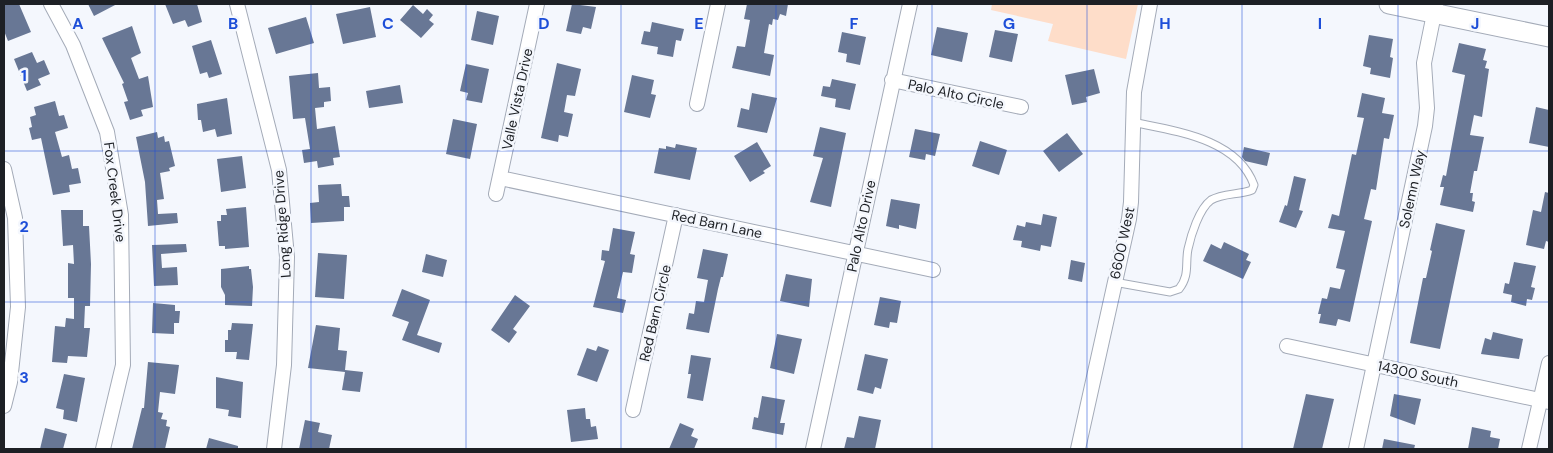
<svg xmlns="http://www.w3.org/2000/svg" width="1553" height="453" font-family="'DM Sans',sans-serif">
<style>
.green{fill:#feddc9}
.building{fill:#687795}
.lines{fill:none;stroke-linecap:round;stroke-linejoin:round}
.lane-casing{stroke:#a4abb8;stroke-width:9}
.street-casing{stroke:#a4abb8;stroke-width:16}
.secondary-casing{stroke:#a4abb8;stroke-width:21}
.lane{stroke:#fff;stroke-width:7}
.street{stroke:#fff;stroke-width:14}
.secondary{stroke:#fff;stroke-width:19}
.grid{fill:none;stroke:#1d4ed8;stroke-width:1;stroke-opacity:0.55}
.labels{text-anchor:middle;dominant-baseline:central;stroke-width:5;stroke-linejoin:round;paint-order:stroke}
.street-label{font-size:14px;fill:#1d2025;stroke:#f4f7fd}
.grid-label{font-size:16px;text-anchor:middle;font-weight:bold;fill:#1d4ed8;stroke:#f4f7fd;stroke-width:5;stroke-linejoin:round;paint-order:stroke}
</style>
<rect width="100%" height="100%" fill="#f4f7fd"/>
<!-- green -->
<path class="green" d="M992 4H1138L1126 59 1048 41 1053 24 991 10Z"/>
<!-- building -->
<path class="building" d="M4 4H19L31 32 8 41 4 31Z
M88 4H117L94 16Z
M165 4H197L202 22 188 27 185 20 173 24Z
M572 4 596 7 591 29 583 27 581 34 566 31Z
M747 4H788L786 16 780 14 778 20 773 19 772 25 769 24 764 53 774 55 770 76 732 68 737 46 745 47 750 20 744 19Z
M413 5 423 14 427 9 433 15 429 20 434 24 421 38 400 20Z
M370 7 376 37 343 44 336 14Z
M477 11 499 16 493 45 471 40Z
M306 17 314 43 276 54 268 28Z
M652 22 684 29 681 41 676 40 673 57 657 54 658 47 641 44 644 31 650 32Z
M132 26 141 53 131 58 139 79 148 76 153 107 141 110 143 116 130 120 124 102 128 101 122 84 124 83 102 38Z
M937 27 968 33 962 62 931 55Z
M995 30 1018 34 1012 62 989 57Z
M842 32 866 37 860 65 846 62 847 54 838 52Z
M1369 35 1393 39 1390 57 1393 58 1390 78 1370 74 1371 68 1363 66Z
M211 40 222 74 209 78 207 72 200 74 192 46Z
M1459 43 1486 49 1483 60 1487 61 1485 68 1489 69 1482 117 1474 115 1470 135 1484 137 1477 171H1474L1470 193H1473L1472 201 1475 202 1473 212 1440 205 1444 187H1440L1443 175 1446 176 1465 75 1452 72Z
M32 52 37 63 44 60 50 74 38 79 41 85 27 91 14 59Z
M557 63 581 69 575 96 567 95 564 112 573 114 568 137 559 135 558 142 541 138Z
M466 64 489 69 482 103 466 100 468 93 460 91Z
M1094 69 1100 93 1086 97 1087 102 1072 105 1065 75Z
M318 73 319 88 330 87 331 101 324 102V107L315 108 317 129 335 126 340 157 333 158 334 165 318 168 317 161 304 163 302 150 310 149 305 118 293 119 289 76Z
M632 75 654 80 651 94 656 95 650 118 624 112Z
M832 79 856 84 850 110 835 107 836 99 821 96 823 86 830 87Z
M400 85 403 103 369 108 366 91Z
M752 93 777 98 767 133 737 127 741 108 749 110Z
M1362 93 1385 98 1382 113 1394 115 1389 139 1384 138 1376 190 1371 189 1364 219 1372 221 1350 322 1338 319 1336 326 1319 323 1321 314H1318L1322 298 1327 299 1330 287 1340 289 1345 270 1336 268 1345 231 1328 228 1332 214 1339 216 1352 154 1356 155 1364 118 1357 117Z
M227 98 232 134 217 137 215 129 203 132 201 120H198L197 104Z
M55 101 59 116 64 115 68 128 55 132 62 157 69 155 72 169 78 168 81 183 69 185 70 192 53 195 41 138 32 140 29 128 32 127 30 117 36 115 34 107Z
M1536 107 1549 110V147L1529 143Z
M453 119 477 124 470 159 446 154Z
M820 127 846 133 831 207 810 202 823 158 813 156Z
M915 129 940 134 935 156 926 154 925 160 909 157Z
M157 132 158 138 164 136 165 142 169 141 175 166 169 168 170 171 160 173 164 199 157 200 158 214 177 213 178 223 148 226 145 182 136 137Z
M1067 133 1083 154 1059 172 1043 151Z
M980 141 1007 150 999 175 972 166Z
M757 142 771 166 763 171 765 173 750 182 734 156Z
M676 144 697 148 690 180 654 173 659 148 666 149V146L675 148Z
M1244 147 1270 153 1267 166 1245 161 1242 157Z
M242 156 246 188 221 192 217 159Z
M1294 176 1306 179 1299 210 1303 211 1296 228 1279 222 1285 205 1287 206Z
M341 184 342 196H349L350 207H344V221L311 223 310 203 319 202 318 185Z
M1545 192 1549 193V242L1546 241 1544 249 1526 245 1533 210 1541 212Z
M891 199 920 204 916 229 899 225V229L886 226Z
M246 207 249 247 225 249V246H219L217 221H221V215H227L226 209Z
M61 210H83V226H89L91 264 90 306H85L84 328H90L87 357 68 356 67 363 52 362 55 326 65 327 66 318 74 319V298H68V263L74 264 73 245 63 246Z
M1043 214 1057 217 1051 247 1041 245 1040 251 1021 247 1022 241 1013 240 1017 225 1025 227 1026 222 1041 225Z
M1436 223 1465 230 1440 349 1410 343 1423 278H1426L1432 251 1430 250Z
M613 228 635 232 630 254 635 255 632 273 623 272 617 298 626 300 623 313 593 307 605 261 601 260 602 250 609 251Z
M1224 242 1249 254 1246 260 1251 262 1243 279 1203 261 1211 244 1221 249Z
M186 244 187 252 161 254 162 268 177 267 178 285 154 286 152 245Z
M703 249 728 254 723 277H721L718 289 709 333 686 329 689 313 694 314 696 301 704 302 708 280 697 278Z
M318 253 347 255 344 299 315 297Z
M426 254 447 260 443 277 422 272Z
M1071 260 1085 263 1082 282 1068 279Z
M1514 262 1536 266 1531 287 1535 288 1532 300 1527 299 1526 306 1511 302 1512 295 1503 293 1505 283 1509 284Z
M249 266V269H251L253 287 252 306 225 305V295L221 287V269Z
M786 274 812 279 809 307 780 301Z
M402 289 430 300 417 335 442 343 439 353 402 340 409 322 392 316Z
M515 295 530 306 513 329 517 332 509 343 491 330Z
M880 297 901 301 897 323 890 322 889 328 874 325Z
M153 303 175 305V311H180L179 323H174V334L152 333Z
M232 323 253 324 249 360 236 359 237 352H225V340H228V330H231Z
M316 325 340 328 338 350 347 351 345 370 363 372 360 392 342 390 345 372 308 368Z
M1493 332 1523 339 1519 359 1481 354 1485 338 1491 340Z
M777 334 802 339 794 374 770 368Z
M598 346 609 350 597 382 577 375 587 348 596 351Z
M865 354 888 359 881 389 875 387 873 394 857 390Z
M691 355 711 358 703 401 687 398 691 374H688Z
M148 362 179 365 175 394 160 392 158 412 163 413 161 419 167 420 166 426 170 427 165 449H132L142 408H144Z
M64 374 85 378 77 422 63 419 64 410 56 408Z
M216 377 243 382 241 418 228 416 229 410 216 408Z
M1306 394 1334 399 1322 449H1293Z
M1394 394 1421 399 1415 425 1390 416Z
M762 396 785 400 780 423H785L783 435 752 429 754 417 758 418Z
M585 408 586 419H590L591 427 596 426 598 439 571 442 567 410Z
M859 416 881 420 875 449H844L847 437 854 438Z
M305 420 320 423 318 432 332 435 329 449H299Z
M680 423 694 429 691 436 698 439 694 449H669Z
M1472 427 1491 431 1490 437 1500 439 1498 449H1468Z
M45 428 67 434 63 449H40Z
M209 438 238 446V449H206Z
M1384 439 1415 445 1414 449H1382Z"/>
<g class="lines">
<defs>
<path id="lane" d="M1114 282 1170 292 1179 289C1190 275 1185 264 1188 249 1191 235 1199 209 1211 200 1223 193 1239 195 1252 190L1254 185C1237 138 1174 131 1132 122"/>
<path id="street" d="M51 4 73 45 107 132 121 215 123 365 103 449
M237 4 279 170 287 257 284 365 274 449
M892 80 1021 107
M697 104 718 4
M4 169 15 218 18 307 10 382 4 406
M500 178 933 270
M496 194 537 4
M1287 346 1549 402
M633 410 676 215
M813 449 910 4
M1078 449 1129 219 1131 202 1134 92 1150 4
M1356 449 1425 126 1427 108 1424 63 1436 4
M1529 449 1549 363"/>
<path id="secondary" d="M1389 4 1549 37"/>
</defs>
<!-- lane casing -->
<use href="#lane" class="lane-casing"/>
<!-- street casing -->
<use href="#street" class="street-casing"/>
<!-- secondary casing -->
<use href="#secondary" class="secondary-casing"/>
<!-- lane -->
<use href="#lane" class="lane"/>
<!-- street -->
<use href="#street" class="street"/>
<!-- secondary -->
<use href="#secondary" class="secondary"/>
</g>
<!-- grid -->
<path class="grid" d="M155 4V449M311 4V449M466 4V449M621 4V449M776 4V449M932 4V449M1087 4V449M1242 4V449M1398 4V449M4 151H1549M4 302H1549"/>
<g class="labels">
<!-- street labels -->
<g class="street-label">
<text transform="translate(956 94) rotate(12)">Palo Alto Circle</text>
<text transform="translate(517 99) rotate(-78)">Valle Vista Drive</text>
<text transform="translate(1412 189) rotate(-78)">Solemn Way</text>
<text transform="translate(115 192) rotate(83)">Fox Creek Drive</text>
<text transform="translate(282 224) rotate(-94)">Long Ridge Drive</text>
<text transform="translate(717 224) rotate(12)">Red Barn Lane</text>
<text transform="translate(861 226) rotate(-78)">Palo Alto Drive</text>
<text transform="translate(1122 243) rotate(-78)">6600 West</text>
<text transform="translate(655 313) rotate(-77)">Red Barn Circle</text>
<text transform="translate(1418 374) rotate(12)">14300 South</text>
</g>
</g>
<g class="grid-label">
<text x="78" y="29">A</text>
<text x="233" y="29">B</text>
<text x="388" y="29">C</text>
<text x="544" y="29">D</text>
<text x="699" y="29">E</text>
<text x="854" y="29">F</text>
<text x="1009" y="29">G</text>
<text x="1165" y="29">H</text>
<text x="1320" y="29">I</text>
<text x="1475" y="29">J</text>
<text x="24" y="81">1</text>
<text x="24" y="232">2</text>
<text x="24" y="383">3</text>
</g>
<!-- border -->
<rect width="1553" height="453" fill="none" stroke="#1d2025" stroke-width="10"/>
</svg>
